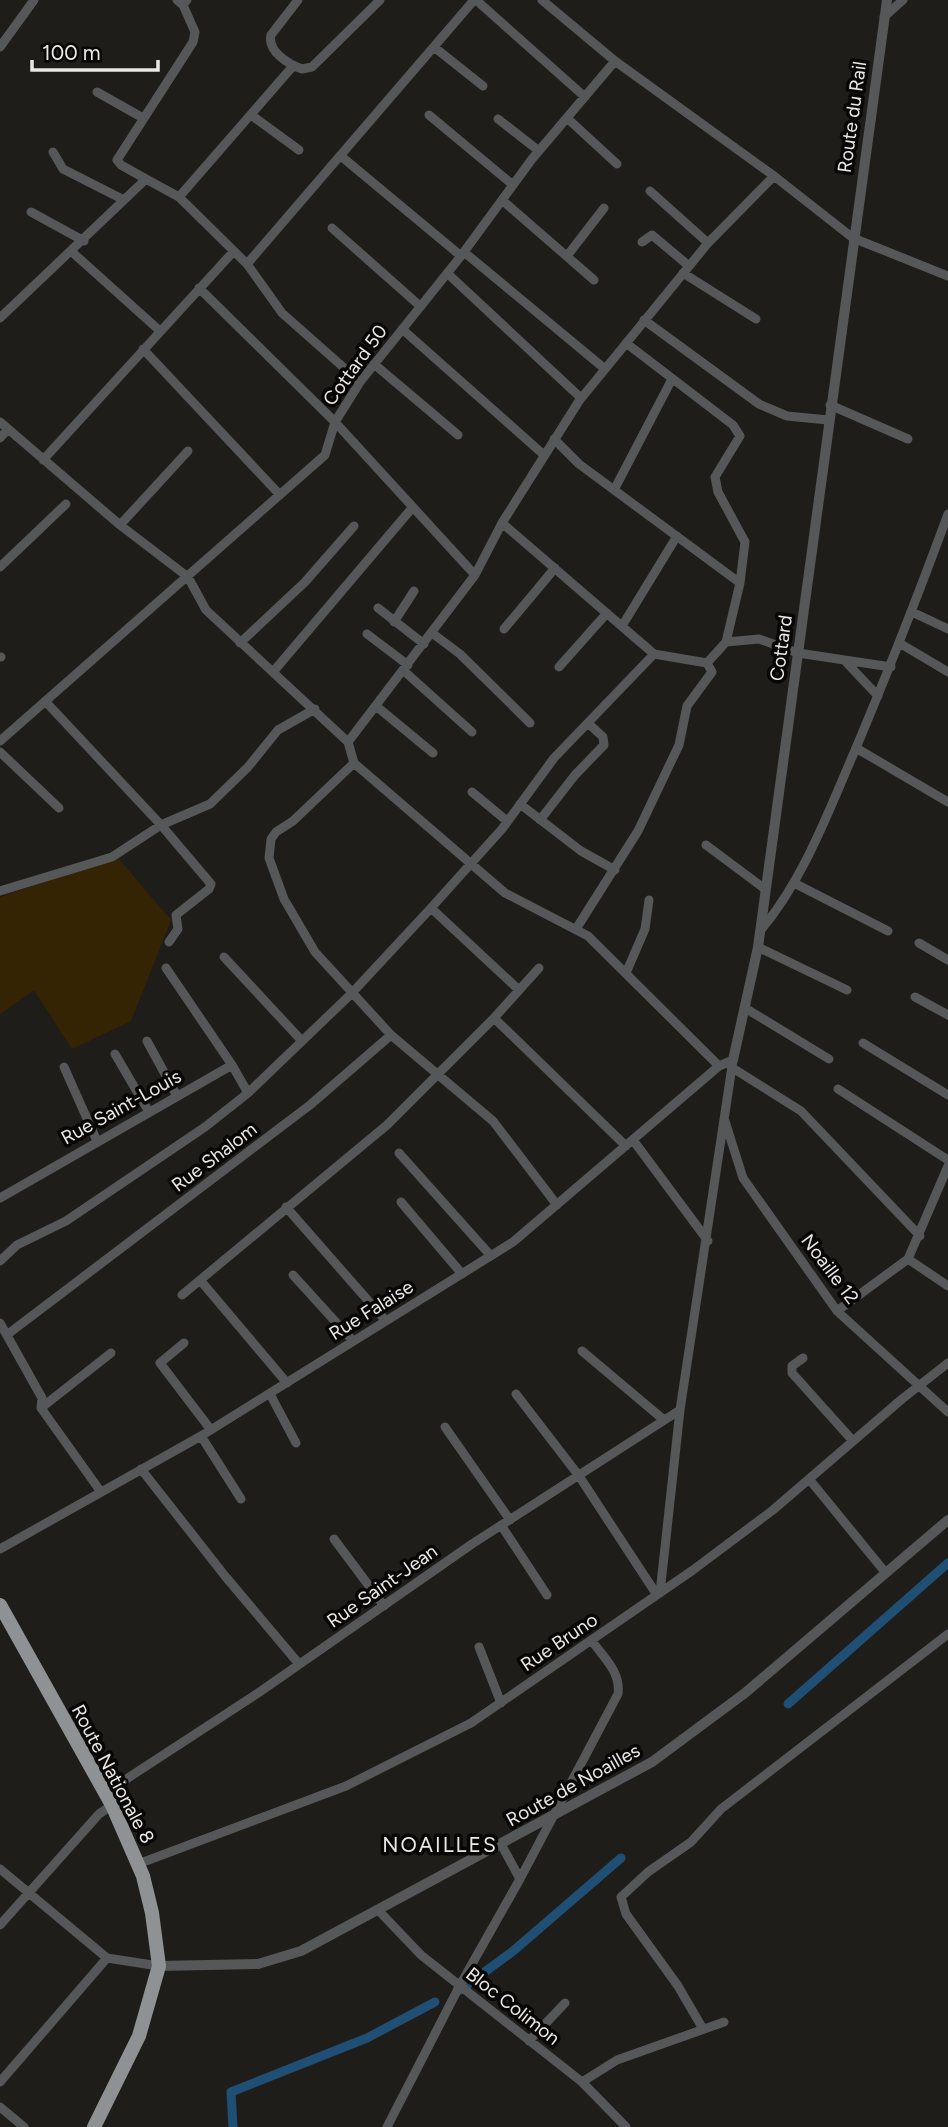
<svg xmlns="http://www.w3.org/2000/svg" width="948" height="2127" font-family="Figtree,sans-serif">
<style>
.green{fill:#352403}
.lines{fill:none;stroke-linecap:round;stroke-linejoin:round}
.canal{stroke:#1f4f74;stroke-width:9}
.minor{stroke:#565759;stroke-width:9}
.tertiary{stroke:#565759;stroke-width:10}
.primary{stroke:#8e9295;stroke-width:14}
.labels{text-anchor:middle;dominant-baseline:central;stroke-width:7;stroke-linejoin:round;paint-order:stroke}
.street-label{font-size:19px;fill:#eae8e6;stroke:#080706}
.neighbourhood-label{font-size:21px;letter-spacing:2px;fill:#eae8e6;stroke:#080706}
</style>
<rect width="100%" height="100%" fill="#1f1d1a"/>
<!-- green -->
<path class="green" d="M118 858 171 920 131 1021 72 1049 34 990 0 1014V897Z"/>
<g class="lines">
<!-- canal -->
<path class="canal" d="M788 1704 948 1563
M460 1990 512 1952 621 1858
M233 2127 231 2092 367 2038 435 2002"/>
<!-- minor -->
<path class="minor" d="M177 0 183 5 187 0
M298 0 271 35C267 51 288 64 302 69L312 67 380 0
M476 0 585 97
M542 0 615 61 774 176 853 238 948 276
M884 17 903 0
M0 47 34 0
M434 47 483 86
M97 92 143 118
M251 115 299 150
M429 115 513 185
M567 118 617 164
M498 119 539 151
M53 152 63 169 124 200
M342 157 461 256
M146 179 121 165 117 160 193 42 195 32 183 5
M650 191 708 243
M179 197 293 66
M502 200 594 280
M31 212 84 241
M332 228 420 306
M642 242 652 235 689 266
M72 252 160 331
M464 252 605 369
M567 256 604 208
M247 264 474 0
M447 273 581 398
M683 273 756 319
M199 288 335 422 475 575
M0 318 146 179 179 197 247 264 282 313 360 382
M644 320 759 404 787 416 828 420
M402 329 544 455
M626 343 733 425 740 436 715 477 718 492 745 542 740 583 726 642
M143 349 280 495
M374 364 458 435
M830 405 908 439
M0 422 120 525 188 577 206 610 348 742 354 763 505 893 588 936 719 1066
M0 438 8 429
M554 439 579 464 740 583
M43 460 234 251
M614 490 672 379
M120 525 188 451
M0 567 66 504
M378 608 424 644
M912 612 948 629
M394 622 414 591
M622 626 677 536
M504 629 555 568
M432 633 460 654 530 723
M367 634 408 665
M240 643 305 582 354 526
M901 644 948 672
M0 657H1
M846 662 878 696
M707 663 726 642 759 639 798 653 891 667
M559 667 607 613
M404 671 472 732
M273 672 412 508
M45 701 161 825 211 884 209 889 176 915 178 929 169 942
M376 706 433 753
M0 741 325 455 335 422 360 382 461 256 532 159 615 61
M348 742 475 575 502 523 579 401 708 243 774 176
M856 748 948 802
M0 752 59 808
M472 792 507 821
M520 804 581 851 615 870
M540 820 575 775 604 745 603 737 588 723
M706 845 765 889
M794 883 888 931
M0 891 112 857 161 825 210 804 248 767 278 730 315 709
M431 908 519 990
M576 929 638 831 679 745 687 706 712 672 707 663 654 654
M760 931C801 883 825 820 850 762 885 680 917 598 948 514
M919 943 948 960
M758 947 847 990
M224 957 302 1041
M166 968 232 1065
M539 968 494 1018 626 1146
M626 973 645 929 649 900
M915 997 948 1015
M745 1008 829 1059
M391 1035 493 1121 557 1205
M147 1041 177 1096
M863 1043 948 1095
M115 1054 149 1112
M64 1067 97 1141
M731 1067 801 1111 920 1236
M838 1089 948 1160
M725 1121 743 1178 837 1311 948 1412
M633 1140 708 1241
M399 1153 491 1256
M0 1198 232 1065 248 1093
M401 1202 462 1274
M286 1207 386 1321
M908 1259 948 1286
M0 1261 17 1245 66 1221 205 1127 248 1093 351 994 431 908 502 829 554 758 654 654 502 523
M293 1275 353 1341
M200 1280 287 1383
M182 1295 387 1125 494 1018
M837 1311 908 1259 948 1166
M0 1323 42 1398 41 1408 101 1492
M8 1334 310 1105 391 1035 315 952 284 899 269 858 271 839 276 832 293 821 354 763
M184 1343 160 1363 211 1430
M582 1351 664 1420
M803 1358 792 1366V1373L853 1441
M270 1394 296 1443
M516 1394 579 1476 657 1595
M41 1408 111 1353
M445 1427 510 1520
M201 1436 241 1499
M141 1469 225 1576 299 1664
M809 1479 885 1572
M501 1525 547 1595
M334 1539 384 1606
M0 1549 201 1436 513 1242 719 1066 733 1060
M660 1593 680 1410 733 1060
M479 1647 501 1703
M105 1793 261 1691 472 1544 680 1410
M138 1864 346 1786 471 1723 693 1570 773 1510 902 1399 948 1363
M0 1869 107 1958
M520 1879 618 1694C621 1672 604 1658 592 1641
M379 1911 421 1955 582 2082 626 2127
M0 1925 99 1814 112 1805
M107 1958 159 1966
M703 2029 678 1986 626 1914 621 1897 648 1872 691 1842 721 1809 948 1634
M529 2041 565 2003
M0 2082 107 1958
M582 2082 617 2060 724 2022
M0 2107 24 2127
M387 2127 459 1987 520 1879 501 1844"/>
<!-- tertiary -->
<path class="tertiary" d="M733 1060 758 947 887 0
M159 1966 258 1964 301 1951 652 1762 745 1693 948 1520"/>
<!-- primary -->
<path class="primary" d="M0 1605 112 1805 143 1876 152 1913 159 1966 139 2036 94 2127"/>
</g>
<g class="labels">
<!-- street labels -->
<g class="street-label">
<text transform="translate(852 117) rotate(-82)">Route du Rail</text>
<text transform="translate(355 365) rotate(-54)">Cottard 50</text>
<text transform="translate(781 648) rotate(-82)">Cottard</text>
<text transform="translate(121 1107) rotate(-29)">Rue Saint-Louis</text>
<text transform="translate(214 1157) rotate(-37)">Rue Shalom</text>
<text transform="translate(830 1269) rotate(53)">Noaille 12</text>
<text transform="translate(371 1310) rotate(-32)">Rue Falaise</text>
<text transform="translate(382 1586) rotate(-35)">Rue Saint-Jean</text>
<text transform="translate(559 1642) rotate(-34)">Rue Bruno</text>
<text transform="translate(113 1774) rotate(62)">Route Nationale 8</text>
<text transform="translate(573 1785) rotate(-29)">Route de Noailles</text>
<text transform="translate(513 2006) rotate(38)">Bloc Colimon</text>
</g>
<!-- neighbourhood labels -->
<g class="neighbourhood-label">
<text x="440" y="1844">NOAILLES</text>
</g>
</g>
<!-- scale -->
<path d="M32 60v10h126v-10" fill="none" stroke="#eae8e6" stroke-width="3.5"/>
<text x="42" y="60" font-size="21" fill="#eae8e6" stroke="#080706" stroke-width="5" paint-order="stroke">100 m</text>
</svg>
